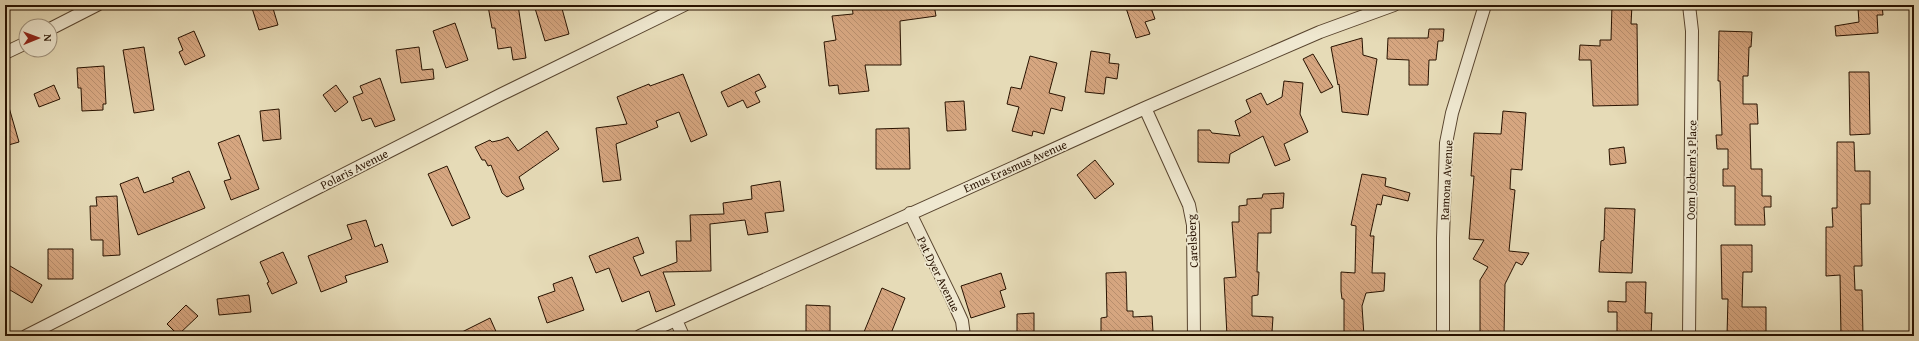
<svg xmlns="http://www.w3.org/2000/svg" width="1919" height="341" font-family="'Gentium Book Plus',serif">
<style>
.building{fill:url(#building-back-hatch);stroke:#281200}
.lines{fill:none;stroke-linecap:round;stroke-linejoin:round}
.street-casing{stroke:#58442e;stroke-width:14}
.street{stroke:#efe8d0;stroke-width:12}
.labels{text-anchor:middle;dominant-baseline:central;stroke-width:3.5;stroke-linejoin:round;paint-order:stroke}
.street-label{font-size:12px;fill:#281200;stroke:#efe8d0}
</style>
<defs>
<pattern id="building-back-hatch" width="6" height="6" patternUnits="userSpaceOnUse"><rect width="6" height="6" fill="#d6a680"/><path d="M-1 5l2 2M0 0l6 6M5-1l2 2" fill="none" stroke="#b88e6d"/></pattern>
</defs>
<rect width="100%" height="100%" fill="#e6dbb7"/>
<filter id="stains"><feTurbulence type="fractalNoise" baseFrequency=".005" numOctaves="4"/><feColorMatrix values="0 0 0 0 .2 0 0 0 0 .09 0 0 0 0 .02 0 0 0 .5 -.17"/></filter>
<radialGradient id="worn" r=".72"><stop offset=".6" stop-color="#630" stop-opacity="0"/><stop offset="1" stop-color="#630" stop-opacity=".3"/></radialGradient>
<!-- building -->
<path class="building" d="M251 5H272L278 25 259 30Z
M497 5H518L526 58 513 60 511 47 498 49 495 28H492L488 6Z
M534 5H561L569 34 545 41Z
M852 5H934L936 16 900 21 901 65H865L869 91 839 94 838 85 829 86 824 42 836 40 832 16 853 14Z
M1125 5H1150L1155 19 1145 22 1150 34 1136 38Z
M1612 5H1632L1631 24H1637L1638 105 1593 106 1591 60H1579L1580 45 1600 46V40H1611Z
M1862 5H1882L1883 15H1877L1878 33 1836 36 1835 26 1859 22 1858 8H1862Z
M455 23 468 60 446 68 433 31Z
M1429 29H1444L1443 41H1438L1436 60H1429L1428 85H1409V60L1387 59 1388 38H1428Z
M194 31 205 56 185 65 179 52 183 50 178 38Z
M1719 31 1752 32 1751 47H1749L1748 76H1743V104H1757L1758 124H1750L1751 169H1762V196H1771V207H1764L1765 225H1735V186H1723V169H1728V149H1717L1716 135H1722L1720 81H1718Z
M1362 38 1363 55 1377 59 1368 115 1342 112 1339 84 1338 85 1331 47Z
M144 47 154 110 134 113 123 50Z
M419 47 422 70 433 69 434 79 401 83 396 50Z
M1091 51 1110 54 1109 63 1119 64 1117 79 1106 77 1104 94 1085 92Z
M1313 54 1333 87 1321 93 1303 59Z
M1030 56 1057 63 1049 93 1065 97 1062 111 1051 108 1044 134 1033 131 1032 136 1012 131 1019 107 1007 104 1011 87 1021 89Z
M104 66 106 104H103V110L82 111 81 88H78L77 68Z
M1849 72H1869L1870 134 1850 135Z
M683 74 707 135 691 142 679 112 656 121 658 127 616 144 621 180 603 182 596 128 627 124 617 97 649 84 650 86Z
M759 74 766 87 755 92 760 102 747 108 743 100 728 107 721 92Z
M380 78 395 120 375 127 371 118 362 121 353 97 363 93 360 86Z
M1284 81 1303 83 1300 114 1308 132 1284 144 1290 160 1275 166 1263 136 1230 154 1229 163 1198 162V130H1210L1212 133 1240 136 1235 121 1251 112 1246 100 1261 93 1267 105 1282 97Z
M54 85 60 99 39 107 34 94Z
M336 85 348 102 335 112 323 95Z
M964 101 966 130 947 131 945 102Z
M5 104H8L19 142 5 146Z
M279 109 281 139 263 141 260 111Z
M1503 111 1526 113 1522 170 1511 169 1510 189 1515 190 1509 251 1529 253 1522 265 1516 262 1505 284 1504 336H1480V280L1488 267 1473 259 1484 240 1469 239 1474 176H1471L1474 133 1501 134Z
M909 128 910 169H876V129Z
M547 131 559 149 519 177 524 189 507 197 502 193 491 165 488 166 485 160H482L475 147 490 140 492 142 501 140 508 137 518 151Z
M239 135 259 189 231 200 224 181 231 179 218 143Z
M1837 142H1854L1855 171H1870V204H1861L1862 266H1854L1855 290H1862L1863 336H1841L1840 275 1826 276V227H1833L1832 208H1837Z
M1624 147 1626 163 1610 165 1609 149Z
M1095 160 1114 184 1095 199 1077 175Z
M447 166 470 218 452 226 428 174Z
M189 171 205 208 138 235 120 184 138 177 144 193 174 182 172 178Z
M1362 174 1386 178 1385 186 1410 193 1408 201 1383 195 1381 205 1377 204 1370 236H1374L1372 273H1385L1384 291 1366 293 1362 306 1364 336H1344V299H1342L1341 291V272L1355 273 1356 226 1351 225Z
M780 181 784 211 765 213 768 232 748 235 745 220 710 224 711 271 663 272 675 305 656 312 649 291 622 302 609 268 596 273 589 256 638 237 644 253 633 257 641 276 677 262 676 241H691L690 215 724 214 723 203 752 199 751 186Z
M1284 193 1283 208 1271 209V233H1258L1257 272H1259L1258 295 1252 296V316L1273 317 1272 332H1262L1261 336H1227L1224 278 1236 277 1232 222H1239V206L1247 205V199L1262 198 1263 194Z
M117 196 120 255 103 256V240H91L90 206H97L96 197Z
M1605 208 1635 209 1632 273 1599 272 1601 241 1604 240Z
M366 220 375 247 382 244 388 262 345 276 347 282 321 292 308 256 352 239 347 225Z
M1721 245H1752V272H1743L1742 307H1766V336L1727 335 1728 299H1722Z
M48 249H73V279H48Z
M283 252 297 283 272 294 267 283 269 282 260 262Z
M5 263 42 285 32 303 5 287Z
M1126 272 1127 311H1133V317L1152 316 1153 332 1143 333V336H1101V318L1107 317 1106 273Z
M1001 273 1006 289 1000 291 1005 307 971 318 961 286Z
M572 277 584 310 547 323 538 297 555 291 553 284Z
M1626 282H1646L1645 313H1652L1651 336H1617V312H1608V301L1626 302Z
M882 288 905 298 890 336H875L864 332Z
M249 295 251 312 219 315 217 299Z
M186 305 198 316 178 335 167 324Z
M806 305 830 306V336H806Z
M1034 313V336H1017V314Z
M490 318 498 336H454Z"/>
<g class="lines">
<defs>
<path id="street" d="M1689 5 1692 31 1689 336
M50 29 97 5
M5 53 26 43
M1145 108 1189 205 1193 225 1194 336
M910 213 952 299 962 321 964 336
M676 320 683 336
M26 336 500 95 684 5
M640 336 1145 108 1320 32 1394 5
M1443 336V238L1446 143 1452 113 1485 5"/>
</defs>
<!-- street casing -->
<use href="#street" class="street-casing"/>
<!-- street -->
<use href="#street" class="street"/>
</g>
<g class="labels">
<!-- street labels -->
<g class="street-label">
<text transform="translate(1015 166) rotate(-24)">Emus Erasmus Avenue</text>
<text transform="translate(354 169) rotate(-27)">Polaris Avenue</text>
<text transform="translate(1691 170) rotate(-89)">Oom Jochem's Place</text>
<text transform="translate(1446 180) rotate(-87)">Ramona Avenue</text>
<text transform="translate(1192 241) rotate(-93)">Carelsberg</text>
<text transform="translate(939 274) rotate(64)">Pat Dyer Avenue</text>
</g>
</g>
<!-- margin -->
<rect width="1919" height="341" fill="none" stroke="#e6dbb7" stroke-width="20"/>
<rect x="6" y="6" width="1907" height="329" fill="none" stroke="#281200" stroke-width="2"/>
<rect x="10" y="10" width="1899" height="321" fill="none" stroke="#281200"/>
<!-- north arrow -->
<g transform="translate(38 38) rotate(89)"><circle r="19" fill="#efe8d0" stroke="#9f927d"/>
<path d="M0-3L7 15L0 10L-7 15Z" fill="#8f2418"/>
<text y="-6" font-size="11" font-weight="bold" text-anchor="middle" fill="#281200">N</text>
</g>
<rect width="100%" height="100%" filter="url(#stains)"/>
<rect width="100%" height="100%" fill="url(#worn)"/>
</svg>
